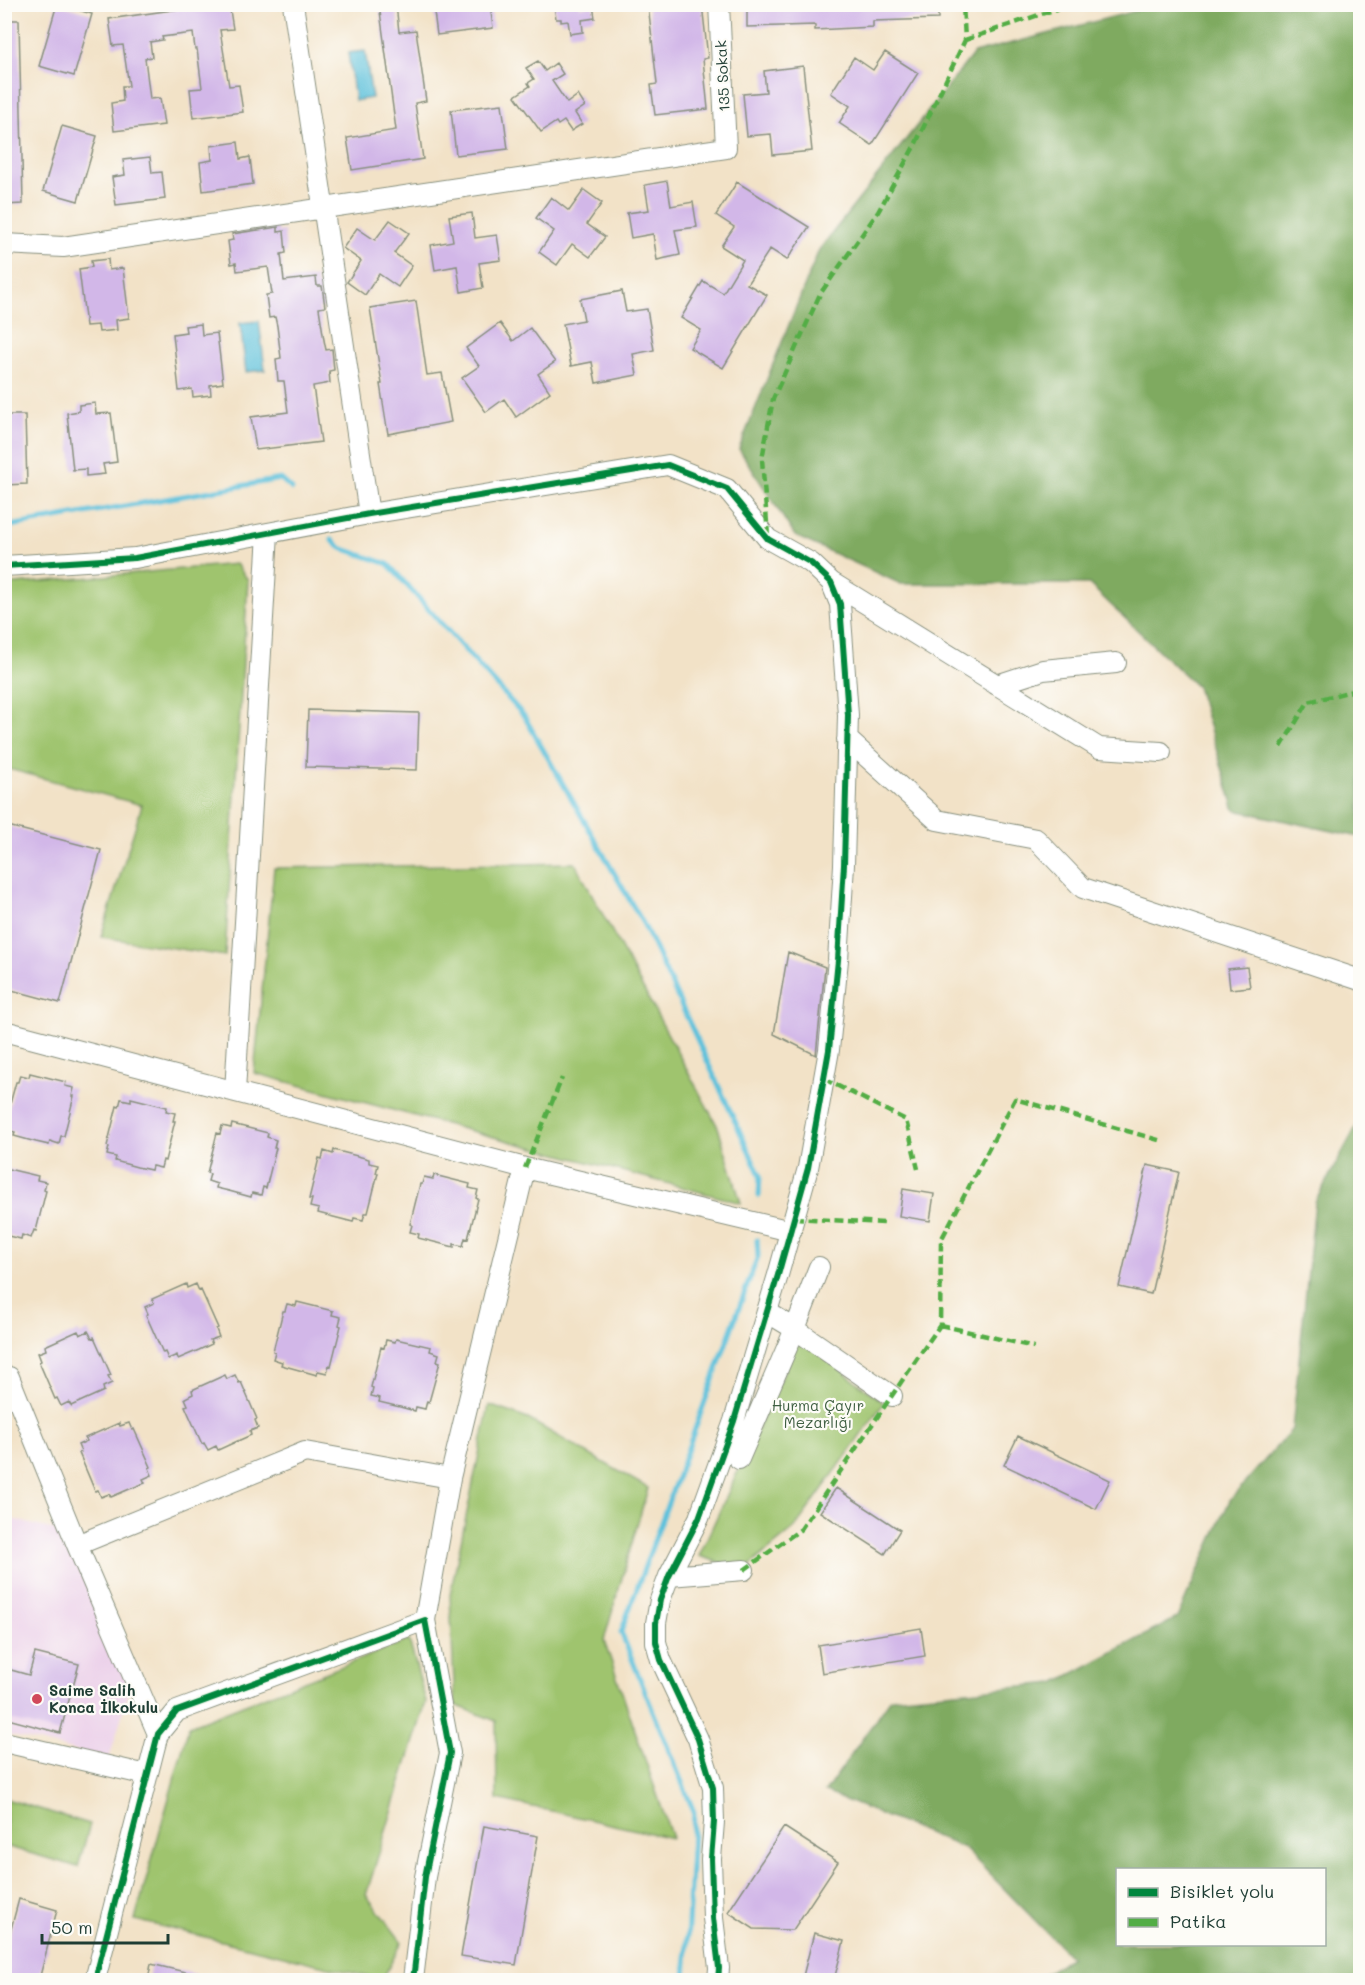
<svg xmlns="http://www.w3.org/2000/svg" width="1365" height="1985" font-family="Mali,sans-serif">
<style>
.built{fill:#ecd1ea}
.green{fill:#9fc46e;stroke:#5f8051;stroke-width:1.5}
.forest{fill:#7faa61;stroke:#4f744a;stroke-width:1.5;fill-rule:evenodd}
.water{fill:#5dc1db;stroke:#3e7f88;stroke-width:1.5}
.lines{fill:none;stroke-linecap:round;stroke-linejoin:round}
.stream{stroke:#5dc1db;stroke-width:5}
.building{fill:#d2b7e8}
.minor-casing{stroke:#88907e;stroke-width:22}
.minor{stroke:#fff;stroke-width:20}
.quiet{stroke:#52ad45;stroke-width:4.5;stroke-dasharray:9 4.5;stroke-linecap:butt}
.cycleway-casing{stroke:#fdfcf7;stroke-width:10}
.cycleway{stroke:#00873e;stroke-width:6}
.poi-dot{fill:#d1495b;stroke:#fdfcf7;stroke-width:2}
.labels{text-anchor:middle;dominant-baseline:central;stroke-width:4.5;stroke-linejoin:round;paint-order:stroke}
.street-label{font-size:15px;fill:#1f3d34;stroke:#fdfcf7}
.park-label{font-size:15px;fill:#3f5f42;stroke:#fdfcf7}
.poi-label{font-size:15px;font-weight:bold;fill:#1f3d34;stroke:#fdfcf7;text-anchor:start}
</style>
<rect width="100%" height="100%" fill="#fdfcf7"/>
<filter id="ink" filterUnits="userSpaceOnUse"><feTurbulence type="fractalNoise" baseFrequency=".0167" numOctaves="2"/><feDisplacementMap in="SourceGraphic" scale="12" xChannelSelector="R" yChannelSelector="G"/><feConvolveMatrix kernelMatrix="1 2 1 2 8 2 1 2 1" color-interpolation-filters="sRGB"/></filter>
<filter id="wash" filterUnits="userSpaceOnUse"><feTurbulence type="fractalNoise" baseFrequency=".008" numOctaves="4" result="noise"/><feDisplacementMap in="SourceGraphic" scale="24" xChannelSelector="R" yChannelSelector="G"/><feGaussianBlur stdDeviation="1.35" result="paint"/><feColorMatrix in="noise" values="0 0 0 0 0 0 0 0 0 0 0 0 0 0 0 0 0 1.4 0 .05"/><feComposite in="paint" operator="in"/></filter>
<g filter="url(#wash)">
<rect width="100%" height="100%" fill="#f2e2c7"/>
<!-- built -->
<path class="built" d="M4 1517 69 1534 130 1688 109 1759 5 1734Z"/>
<!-- green -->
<path class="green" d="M236 564 248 580 225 956 101 937 142 805 5 768V585Z
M575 863 718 1127 741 1203 254 1073 274 868Z
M799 1338 884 1403 794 1529 744 1570 699 1556Z
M489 1405 528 1419 648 1488 604 1640 672 1838 497 1799 496 1721 455 1705 450 1595Z
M409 1640 426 1702 366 1895 402 1942 382 1980 135 1920 189 1726Z
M6 1799 90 1824 78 1867 5 1846Z"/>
<!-- forest -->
<path class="forest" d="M1158 5H1360V837L1235 810 1197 687 1089 584H901L795 536 739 449 819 250 974 53Z
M1360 1120V1980H1035L1071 1957 964 1848 825 1792 891 1698 1055 1683 1177 1618 1230 1500 1292 1429 1315 1202ZM1118 1870H1324V1944H1118Z"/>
<!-- water -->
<path class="water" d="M365 51 372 98 355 101 348 53Z
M259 321 265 370 246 372 240 323Z"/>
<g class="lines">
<!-- stream -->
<path class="stream" d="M4 527 281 479 292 489
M332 540 341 548 388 564 524 716 644 925 760 1175 759 1196
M685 1980 694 1812 621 1632 758 1256 757 1240"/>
</g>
<g id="blocks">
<!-- building -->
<path class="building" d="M57 4 92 14 74 76 39 66Z
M199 4H229L233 29 220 30 229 86 239 85 243 112 193 118 190 89 202 88 197 49H195L193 33 162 37 163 40 150 42 152 57 145 58 150 99 160 98 164 125 114 131 111 103 123 101 122 86H129L123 45 113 46 109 19 179 9V7Z
M379 4H396L399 32 416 30 426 101 415 103 423 159 352 170 347 138 396 130Z
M433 4H490L493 28 437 35Z
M554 4H580V7L593 5 595 18 582 20 583 32 570 34 568 21 561 22V19H556Z
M648 4H702L708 58 703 59 708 109 655 115 651 85 657 84Z
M747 4H938V19L873 21V27L815 30V25L747 27Z
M4 20H19L23 204 4 205Z
M885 52 918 73 872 145 839 123 850 106 831 93 854 57 873 70Z
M538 61 545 71 556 63 563 74 552 81 567 103 578 95 585 106 575 113 582 124 571 131 564 121 558 125 556 122 541 132 515 96 530 86 528 83 534 79 526 68Z
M803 66 812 151 773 155 771 134 747 136 743 94 766 92 764 71Z
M502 104 508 149 456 155 451 110Z
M62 126 97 136 78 201 43 191Z
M238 142 240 159 250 157 253 184 203 191 200 162 212 160 211 146Z
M150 157 152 173 162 172 165 199 116 205 112 177 125 175 123 160Z
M667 181 671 206 693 202 697 227 675 230 680 255 657 260 653 234 631 238 627 213 649 210 645 185Z
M737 182 809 227 787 260 770 249 747 284 767 295 723 368 690 348 701 330 681 318 703 281 723 293 743 260 721 246 734 227 716 215Z
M584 190 602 203 587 224 605 237 590 257 572 244 557 265 539 252 554 231 536 218 551 197 569 211Z
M472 213 475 238 497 235 501 260 479 263 483 288 461 292 457 266 435 270 431 245 453 241 449 216Z
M390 220 409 233 394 253 412 266 398 287 379 274 365 295 347 282 361 261 343 248 357 228 375 240Z
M278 227V232L284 231 286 253 281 254 284 281 316 277 317 286H322L325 307 319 308 324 340 326 350 332 349 334 370 329 371 330 383 313 386 321 442 256 450 251 417 288 412 284 381H278L276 359 281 358 277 326 275 317 269 318 266 295 272 294 268 267 237 271 236 263 231 264 228 241 233 240 232 234Z
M108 259 109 270 123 268 129 318 116 320 117 330 99 332 98 325 86 326 79 269 92 267 91 261Z
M622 291 626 312 647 309 654 350 633 354 637 375 596 383 592 362 571 366 563 324 584 320 580 299Z
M416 301 427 375 442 373 451 422 388 434 380 384H382L370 308Z
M500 323 513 341 530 328 555 362 538 374 550 392 516 417 504 399 486 412 462 378 479 366 466 348Z
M201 324 202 335 217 333 223 383 210 385 211 395 193 397 192 389 179 391 173 334 186 332 185 326Z
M95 403 96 414 111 413 117 462 103 464 105 474 86 476V469L73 470 67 413 79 411V405Z
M4 415H25L27 484 4 485Z
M308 710 419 713 417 770 306 767Z
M4 825 101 850 60 1003 4 988Z
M788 952 825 967 816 1055 774 1034Z
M1247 967 1250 987 1230 989 1228 969Z
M30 1073 66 1082 65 1086 74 1088 72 1096H74L64 1136H61L59 1144 50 1141 49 1145 36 1142 14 1136 15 1132 6 1130 8 1122H5L16 1082H18L20 1075 29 1077Z
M131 1098 167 1107 166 1111 175 1113 173 1121H175L165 1161 163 1160 161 1168 152 1166 151 1170 137 1167 115 1161 116 1157 107 1155 109 1147 107 1146 117 1106 119 1107 121 1099 131 1101Z
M232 1124 268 1133 267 1137 276 1140 274 1148H276L266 1188 263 1187 261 1195 252 1193 251 1197 229 1191 216 1188 217 1184 208 1181 210 1174 207 1173 217 1133 220 1134 222 1126 231 1128Z
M334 1150 369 1159V1163L378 1165 376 1173H378L368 1213H365L363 1220 354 1218 353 1222 318 1213 319 1209 310 1207 312 1199H309L319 1158 322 1159 324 1151 333 1154Z
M1147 1165 1179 1172 1151 1294 1119 1287Z
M4 1168 38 1176 37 1180 46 1182 44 1190 46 1191 36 1231 34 1230 31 1238 22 1235 21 1239 8 1236 9 1232 4 1231Z
M434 1175 470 1184 469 1188 478 1190 476 1198 478 1199 468 1239 465 1238 463 1246 454 1244V1247L418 1238 419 1234 410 1232 412 1225 410 1224 420 1184H422L424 1177 433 1179Z
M903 1189 934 1194 930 1221 899 1216Z
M186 1284 187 1288 196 1284 199 1291 201 1290 218 1328 216 1329 219 1337 210 1340 212 1344 199 1350 178 1359 177 1355 168 1359 165 1352 163 1353 146 1315 148 1314 145 1307 154 1303 152 1299Z
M297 1302 333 1311 332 1315 341 1317 339 1325 341 1326 331 1366 329 1365 327 1373 318 1371 317 1375 281 1365 282 1362 273 1359 275 1352 273 1351 283 1311H285L287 1304 296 1306Z
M78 1331 80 1335 88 1331 92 1338 94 1337 111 1375 108 1376 112 1383 103 1387 104 1391 84 1400 71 1406 69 1402 61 1406 57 1398 55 1399 39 1362 41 1361 38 1353 46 1350 45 1346Z
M396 1339 431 1347 430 1351 439 1354 437 1361 440 1362 429 1402 427 1401 425 1409 416 1407 415 1411 400 1407 379 1402 380 1398 371 1396 373 1388 371 1387 381 1347 384 1348 386 1340 395 1342Z
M225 1375 227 1379 235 1375 239 1383 241 1382 257 1419 255 1420 258 1428 250 1431 251 1435 231 1444 218 1450 216 1446 208 1450 204 1443 202 1444 185 1406 188 1405 185 1398 193 1394 192 1390Z
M119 1423 120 1426 129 1423 132 1430 134 1429 151 1467 149 1468 152 1475 143 1479 145 1483 132 1488 111 1497 109 1494 101 1497 98 1490 95 1491 79 1453 81 1452 78 1445 87 1441 85 1438Z
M1018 1436 1110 1480 1096 1509 1004 1465Z
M836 1488 900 1530 885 1554 820 1512Z
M921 1628 925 1656 822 1673 818 1645Z
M35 1653 79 1664 60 1733 4 1718V1668L29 1675Z
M484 1826 538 1836 516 1965 461 1956Z
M784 1827 838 1862 793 1930 754 1929 728 1912Z
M19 1899 57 1910 39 1980H4V1955Z
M814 1933 844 1941 834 1980H802Z
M151 1964 198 1975V1980H148Z"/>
</g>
</g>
<g filter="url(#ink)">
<use href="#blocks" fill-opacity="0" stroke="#88907e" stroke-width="1.5"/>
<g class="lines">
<defs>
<path id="minor" d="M293 4 369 514
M4 244 63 247 726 148 719 4
M4 566 135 558 369 514 668 465 727 489 768 539 811 563 831 582 840 604 848 715 844 865 838 960 829 1050 808 1168 778 1275 734 1421 699 1518 669 1576 660 1600 656 1623V1642L661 1660 698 1739 713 1788 714 1822 711 1859 713 1918 719 1968 718 1980
M831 582 1099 748 1161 752
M997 685 1043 670 1116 663
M847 739 937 820 1036 839 1083 888 1360 980
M4 1031 525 1168 791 1231
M235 1092 268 533
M819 1267 795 1329 892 1396
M4 1376 9 1377 77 1545 158 1734
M739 1459 795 1329 767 1312
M77 1545 305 1452 450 1478
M669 1576 744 1570
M425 1620 450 1478 525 1168
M4 1742 147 1775
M95 1980 158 1734 177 1711 425 1620 450 1753 425 1877 413 1980"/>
</defs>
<!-- minor casing -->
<use href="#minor" class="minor-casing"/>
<!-- minor -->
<use href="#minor" class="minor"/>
<!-- quiet -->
<path class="quiet" d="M965 40 1071 4
M768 536 762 459 773 399 820 294 878 212 916 143 965 40 963 4
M1281 747 1308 702 1360 689
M824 1079 906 1120 918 1169
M525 1168 562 1078
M794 1218 885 1223
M940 1325 1034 1347
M744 1570 801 1529 940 1325 941 1240 1015 1099 1162 1141"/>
<defs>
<path id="cycleway" d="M4 566 135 558 369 514 668 465 727 489 768 539 811 563 831 582 840 604 848 715 844 865 838 960 829 1050 808 1168 778 1275 734 1421 699 1518 669 1576 660 1600 656 1623V1642L661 1660 698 1739 713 1788 714 1822 711 1859 713 1918 719 1968 718 1980
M95 1980 158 1734 177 1711 425 1620 450 1753 425 1877 413 1980"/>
</defs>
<!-- cycleway casing -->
<use href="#cycleway" class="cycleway-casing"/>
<!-- cycleway -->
<use href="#cycleway" class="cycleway"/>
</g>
</g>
<!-- markers -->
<circle class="poi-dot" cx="37" cy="1699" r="6"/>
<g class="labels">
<!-- street labels -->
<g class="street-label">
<text transform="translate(722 76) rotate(-93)">135 Sokak</text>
</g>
<!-- park labels -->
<g class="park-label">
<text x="818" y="1405">Hurma Çayır<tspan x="818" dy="17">Mezarlığı</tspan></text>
</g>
<!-- poi labels -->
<g class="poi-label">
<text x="49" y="1690">Saime Salih<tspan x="49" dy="17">Konca İlkokulu</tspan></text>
</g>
</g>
<!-- margin -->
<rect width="1365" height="1985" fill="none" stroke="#fdfcf7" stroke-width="24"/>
<!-- legend -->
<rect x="1116" y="1868" width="210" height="78" fill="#fdfcf7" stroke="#a4b0a9" stroke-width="1.5"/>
<rect x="1128" y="1888" width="30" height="9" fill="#00873e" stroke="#a4b0a9" stroke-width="1.5"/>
<text x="1170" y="1898" font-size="18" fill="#1f3d34">Bisiklet yolu</text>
<rect x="1128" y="1918" width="30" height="9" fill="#52ad45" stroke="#a4b0a9" stroke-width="1.5"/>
<text x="1170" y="1928" font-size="18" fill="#1f3d34">Patika</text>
<!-- scale -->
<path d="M42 1934v9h126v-9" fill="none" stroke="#1f3d34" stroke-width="3"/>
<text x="51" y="1934" font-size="18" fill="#1f3d34" stroke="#fdfcf7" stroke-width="4.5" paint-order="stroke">50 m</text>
</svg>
